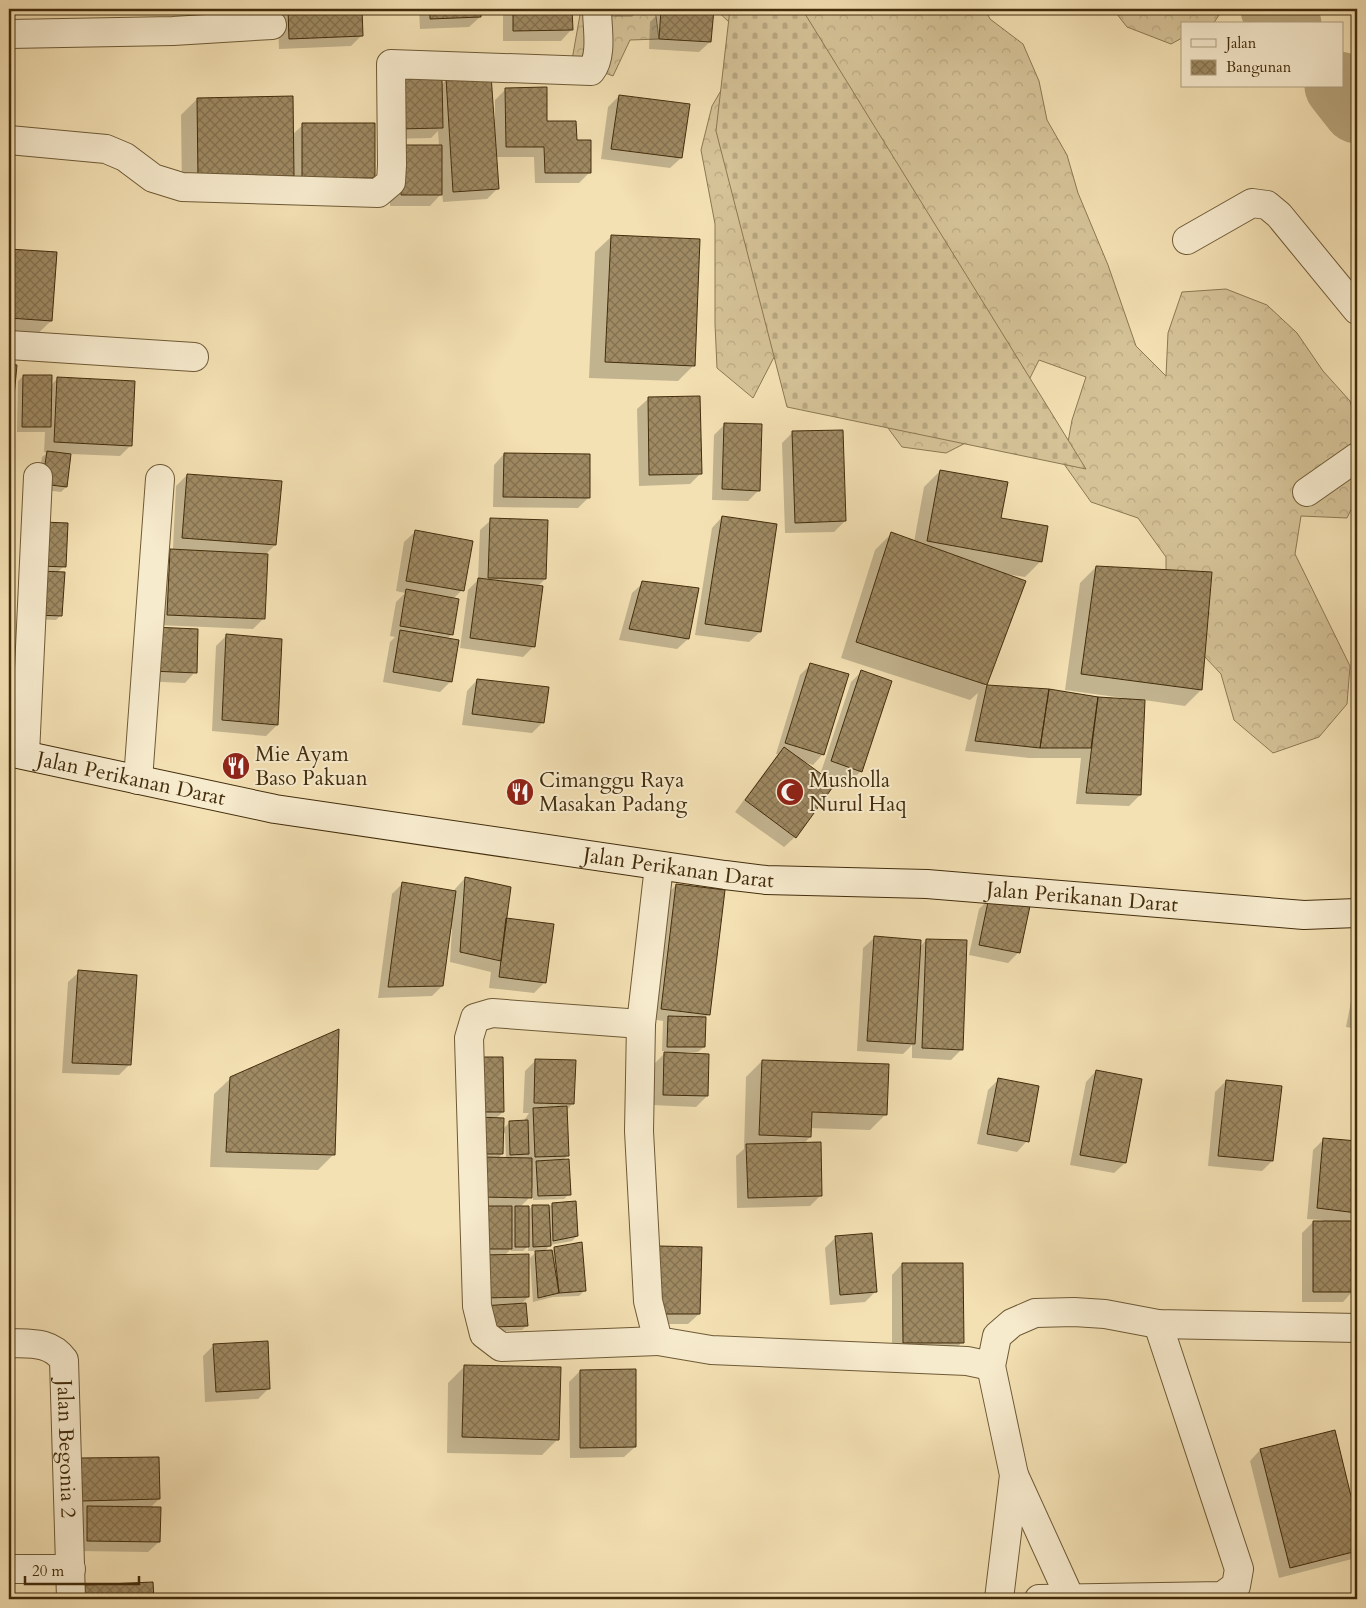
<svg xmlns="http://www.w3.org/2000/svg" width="1366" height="1608" font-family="Cardo,serif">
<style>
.forest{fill:url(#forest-crowns);stroke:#8c7852}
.cemetery{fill:url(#cemetery-stones);stroke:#8c7852}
.shadow{fill:#0003;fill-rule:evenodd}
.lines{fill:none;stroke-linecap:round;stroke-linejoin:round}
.river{stroke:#b7a37a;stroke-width:69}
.building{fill:url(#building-cross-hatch);stroke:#432d0c}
.street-casing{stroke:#6f5a36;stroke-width:30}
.secondary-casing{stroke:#432d0c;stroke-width:30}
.street{stroke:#f7ebce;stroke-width:28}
.secondary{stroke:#f7ebce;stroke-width:28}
.labels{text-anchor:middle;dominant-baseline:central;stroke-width:4;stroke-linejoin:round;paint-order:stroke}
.poi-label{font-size:21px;fill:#432d0c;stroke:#f7ebce;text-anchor:start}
.street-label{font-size:21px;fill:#432d0c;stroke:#f7ebce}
</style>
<defs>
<pattern id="forest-crowns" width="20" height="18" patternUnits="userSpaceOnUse" patternTransform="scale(1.25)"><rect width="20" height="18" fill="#d5c297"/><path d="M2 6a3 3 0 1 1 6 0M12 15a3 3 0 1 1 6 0" fill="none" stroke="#b8a781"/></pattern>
<pattern id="cemetery-stones" width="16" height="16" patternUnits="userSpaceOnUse" patternTransform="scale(1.25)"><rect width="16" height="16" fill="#d5c297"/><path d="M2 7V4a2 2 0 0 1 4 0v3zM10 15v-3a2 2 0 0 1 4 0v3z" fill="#b8a781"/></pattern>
<pattern id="building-cross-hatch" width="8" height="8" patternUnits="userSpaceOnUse" patternTransform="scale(1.25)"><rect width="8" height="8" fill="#9f8a63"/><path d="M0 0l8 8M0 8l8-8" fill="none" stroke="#837150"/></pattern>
</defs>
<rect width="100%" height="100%" fill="#f3e0b3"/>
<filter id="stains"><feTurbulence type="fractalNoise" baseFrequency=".004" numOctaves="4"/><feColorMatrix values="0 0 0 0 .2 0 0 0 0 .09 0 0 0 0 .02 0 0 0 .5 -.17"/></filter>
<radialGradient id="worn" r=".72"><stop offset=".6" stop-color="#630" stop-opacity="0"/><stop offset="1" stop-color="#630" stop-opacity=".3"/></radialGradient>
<!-- forest -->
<path class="forest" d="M581 9H655L659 39 630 40 613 76 572 60Z
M715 9H985L990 19 1023 44 1039 81 1047 120 1067 155 1078 193 1108 265 1136 346 1166 376 1168 333 1182 292 1226 289 1267 305 1297 333 1323 371 1350 401 1357 424V497L1347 518 1301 516 1295 554 1350 666 1347 704 1319 737 1273 753 1234 720 1221 674 1190 641 1166 600V557L1138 518 1091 502 1064 464 1072 420 1086 377 1039 360 1020 398 989 431 946 453 902 447 874 409 789 328 753 398 717 368 715 324V224L701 150 712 106 734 68 729 22Z
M1113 9H1223L1213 24H1182V38L1171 44 1127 27Z"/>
<!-- cemetery -->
<path class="cemetery" d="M730 9H802L1086 469 787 407 716 131Z"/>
<!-- shadow -->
<path class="shadow" d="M291 9H361L362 35 351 46 279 49 278 20Z
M419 9H480V17L469 27 420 29Z
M503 9H571V30L561 41H503Z
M598 9H637V12L632 17H598Z
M678 9H712L710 42 699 52 649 49 650 22 661 11 678 13Z
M447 79 493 119H495V100L506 89 546 122 576 142 590 172 579 183H535L534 157H496L498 188 487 199 443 202 442 193 430 206H390V157L439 146 438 131 431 138 387 139Z
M619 96 681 158 670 168 601 159 608 107Z
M197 99 292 135 303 125 374 178 364 188H292V176L277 191 182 193 181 115Z
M612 236 694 365 678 381 589 378 595 252Z
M9 250 56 253 51 321 30 341 9 340Z
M9 366H16L9 428Z
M23 376 50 386 57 379 131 445 120 456 70 454 66 487 61 492 37 489 42 457 47 453 44 452 45 432H17L18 381Z
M648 399 700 474 690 484 639 486 637 409Z
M725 424 759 490 748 501 712 500 714 435Z
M793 432 845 521 834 532 785 533 782 443Z
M504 454 588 498 578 508 493 507 494 465Z
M940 471 999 519 1041 561 1025 577 1006 574 1024 582 985 686 1049 690 1123 700V698L1065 690 1080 583 1096 567 1201 690 1185 706 1144 700 1140 795 1129 806 1076 804 1081 758H1029L965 751 978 693 970 700 841 658 875 550 891 534 914 542 924 487Z
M187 475 275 545 267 553 263 619 253 629 157 625 160 561 173 548 176 486Z
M722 517 760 632 749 642 695 635 712 528Z
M491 520 545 579 538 586 534 646 523 657 460 648 468 590 478 580 480 530Z
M37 528 64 566 57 573 61 615 56 620 31 619Z
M415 532 462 590 453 599 452 634 447 639 451 681 440 692 383 682 390 642 395 637 390 636 396 602 405 593 396 591 404 542Z
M643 583 688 639 677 649 619 640 632 593Z
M152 629 195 672 185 683 140 681Z
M227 635 280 640 277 725 266 736 212 731 216 646Z
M810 665 823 754 813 765 804 762 795 837 784 847 735 812 778 754H776L800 675Z
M861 672V771L850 782 821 772 851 682Z
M477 680 543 722 532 733 462 725 467 691Z
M465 878 505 919 545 982 534 993 489 988 491 972 450 962 452 929H450L442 986 432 996 378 998 392 894 402 884 454 892 455 889Z
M676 885 709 1014 705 1018 704 1047 698 1052H678L707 1096 696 1107 652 1105 654 1064 667 1051H662L663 1021 651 1019 666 896Z
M989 899 1019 952 1008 963 969 955 979 909Z
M874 938 920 947 926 940 962 1049 951 1060 912 1058V1045L903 1054 857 1051 863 948Z
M1357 971V1029L1346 1027Z
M79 972 130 1064 119 1075 62 1073 68 982Z
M536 1060 573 1103 566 1111 568 1155 562 1161 569 1194 564 1199 533 1200V1188H531L530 1197 520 1207 527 1211 532 1207 548 1208 552 1204 577 1236 572 1241 550 1245 544 1252 551 1251 554 1248 585 1290 579 1296 553 1297 533 1302 530 1258 537 1251H528V1246L523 1251H511V1249L504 1256 528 1297 520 1305 527 1325 522 1330 486 1332 472 1063 503 1112 495 1119 503 1129 510 1122H523L529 1113H523L525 1071ZM502 1133H505L506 1159H497L502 1154Z
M762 1061 886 1114 870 1130 810 1128V1137L803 1144 821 1195 810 1206 737 1208 736 1156 744 1149 746 1077Z
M1096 1071 1125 1163 1114 1173 1070 1165 1086 1082Z
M231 1078 334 1154 318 1170 210 1167 214 1094Z
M999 1079 1027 1141 1017 1152 977 1144 988 1090Z
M1226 1081 1272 1161 1262 1171 1208 1166 1215 1092Z
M1324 1139 1357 1142V1221L1353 1223V1291L1343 1302H1302V1233L1313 1222H1323V1220L1307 1219 1313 1150Z
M836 1237 876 1291 865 1302 830 1305 825 1248Z
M659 1248 699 1314 688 1324H647L649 1258Z
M902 1264 962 1342 952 1353H892V1275Z
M214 1345 269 1388 258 1399 205 1402 203 1356Z
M464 1367 558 1439 542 1455 447 1453 448 1383Z
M580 1371 635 1447 624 1457 570 1458 569 1382Z
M1334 1432 1357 1527V1554L1352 1559 1279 1578 1250 1461 1260 1450Z
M82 1459 159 1499 150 1508 159 1542 148 1552 77 1551V1518L84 1511H72L71 1470Z
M152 1583 153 1599H74L85 1586Z"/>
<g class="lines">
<!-- river -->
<path class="river" d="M1275 9 1287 24
M1339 86 1357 109"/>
</g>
<!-- building -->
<path class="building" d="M288 9H362L363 36 289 39Z
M430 9H481V17L430 19Z
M513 9H572L573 30 513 31Z
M603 9H638V13H603Z
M688 9H714L711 42 659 39 661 10 688 12Z
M491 75 499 189 453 192 446 78Z
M442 78 443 128 397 129 396 79Z
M547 87V121H576L577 140H591V173H545L544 147H506L505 88Z
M619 95 690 104 682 158 611 149Z
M293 96 294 176 198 178 197 98Z
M302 123H375V178H302Z
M401 145H442V195H401Z
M611 235 700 239 695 366 605 362Z
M9 249 57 252 52 321 9 318Z
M9 364 17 365 11 428 9 427Z
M23 375H52L51 427H22Z
M57 377 135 381 132 446 54 442Z
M700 396 702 474 649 475 648 397Z
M724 423 762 424 760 491 722 489Z
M843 430 846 521 795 523 792 431Z
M47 451 71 454 67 487 42 484Z
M504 453 590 454V498L503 497Z
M940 470 1008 482 1001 518 1048 526 1042 562 927 541Z
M187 474 282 481 276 545 182 538Z
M722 516 777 524 761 632 705 624Z
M490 518 548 520 546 579 488 578Z
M42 522 68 523 66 567 40 566Z
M415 530 473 541 464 591 406 581Z
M891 532 1026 581 987 685 856 642Z
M170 549 268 554 265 619 167 615Z
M1096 566 1212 572 1202 690 1081 674Z
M38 571 65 572 62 616 35 615Z
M478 578 543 586 535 647 470 638Z
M642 581 699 588 689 639 629 629Z
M406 589 459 599 453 635 400 626Z
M152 627 198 629 197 673 151 671Z
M400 630 459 640 452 682 393 672Z
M226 634 282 639 278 725 222 720Z
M810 663 849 674 824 755 785 743Z
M861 670 892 681 862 772 831 761Z
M477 679 549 687 544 723 472 714Z
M987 685 1049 689 1040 748 975 741Z
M1049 689 1098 697 1091 748H1040Z
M1098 697 1145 700 1141 795 1086 793Z
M784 747 835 784 796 838 745 800Z
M465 877 511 887 501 961 460 952Z
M402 882 456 891 443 986 388 987Z
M676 884 725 890 710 1015 661 1009Z
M989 897 1030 906 1020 953 979 945Z
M506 918 554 924 546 983 499 977Z
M874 936 921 940 915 1044 867 1041Z
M926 939 967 940 963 1050 922 1048Z
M78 970 137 975 131 1065 72 1063Z
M668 1016 706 1017 705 1047H667Z
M339 1029 335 1155 226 1152 230 1077Z
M664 1052 709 1054 708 1096 663 1095Z
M476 1057H503L504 1112H477Z
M535 1059 576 1060 574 1104 534 1103Z
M762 1060 889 1064 887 1115 812 1112 811 1137 759 1135Z
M1096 1070 1142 1079 1126 1163 1080 1155Z
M998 1078 1039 1086 1029 1142 987 1134Z
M1226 1080 1282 1086 1273 1161 1218 1156Z
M567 1106 569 1156 535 1157 533 1108Z
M477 1117 504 1118 503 1154H476Z
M528 1120 529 1154 510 1155 509 1121Z
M1323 1138 1357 1141V1213L1317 1208Z
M821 1142 822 1196 748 1198 746 1144Z
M481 1157 532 1158V1198L480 1197Z
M569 1159 571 1195 538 1196 536 1161Z
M576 1201 578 1236 553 1241 552 1203Z
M532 1205H549L551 1246 533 1247Z
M483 1206H512V1249H483Z
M515 1206H529V1247H515Z
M1313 1221H1354L1355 1292H1313Z
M872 1233 877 1292 840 1295 835 1236Z
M582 1242 586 1291 559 1293 554 1247Z
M659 1246 702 1247 700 1314H658Z
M552 1250 559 1293 538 1298 535 1251Z
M529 1254V1297L484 1298 483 1255Z
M902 1263H963L964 1343H903Z
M526 1303 528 1326 491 1327 482 1306Z
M268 1341 270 1389 216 1392 213 1344Z
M464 1365 561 1367 559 1440 462 1437Z
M636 1369V1447L580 1448V1370Z
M1335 1430 1357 1521V1551L1290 1568 1260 1449Z
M159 1457 160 1499 82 1501 81 1458Z
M87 1506 161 1507 160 1542 87 1541Z
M153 1582 154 1599H85V1585Z"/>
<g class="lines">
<defs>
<g id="street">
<path d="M9 34 173 31 272 25"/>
<path d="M9 140 106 149 125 157 153 178 182 187 378 193 391 182 392 165 391 64 591 71C603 56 597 27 597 9"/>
<path d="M1187 240 1252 203 1267 205 1279 215 1357 310"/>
<path d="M9 345 194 357"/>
<path d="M1307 492 1357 457"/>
<path d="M25 754 38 477"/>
<path d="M138 780 160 479"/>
<path d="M659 866 641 1024 639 1131 648 1301 658 1341 711 1350 967 1361 991 1366"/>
<path d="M641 1024 492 1013 475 1018 469 1038 477 1306 484 1334 501 1347 658 1341"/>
<path id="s1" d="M9 1343C31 1344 50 1341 64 1360L71 1599"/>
<path d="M1014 1475 1070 1598"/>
<path d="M9 1569H71"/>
<path d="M999 1599 1014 1475 991 1366 997 1336 1012 1323 1035 1313 1074 1312 1105 1314 1158 1324 1357 1328"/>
<path d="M1039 1599 1222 1596 1236 1586 1239 1569 1158 1324"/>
</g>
<g id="secondary">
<path id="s2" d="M9 752 275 809 725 875 766 880 927 884 1304 915 1357 913"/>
</g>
</defs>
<!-- street casing -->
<use href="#street" class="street-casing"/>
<!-- secondary casing -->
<use href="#secondary" class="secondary-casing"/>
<!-- street -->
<use href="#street" class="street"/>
<!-- secondary -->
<use href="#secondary" class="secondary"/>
</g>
<!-- icons -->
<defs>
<symbol id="restaurant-disc" viewBox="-11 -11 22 22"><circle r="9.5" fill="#8f2418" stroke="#f7ebce"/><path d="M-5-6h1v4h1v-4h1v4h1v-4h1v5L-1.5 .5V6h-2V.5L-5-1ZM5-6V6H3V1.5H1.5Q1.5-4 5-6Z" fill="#fff"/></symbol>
<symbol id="mosque-disc" viewBox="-11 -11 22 22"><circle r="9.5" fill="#8f2418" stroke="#f7ebce"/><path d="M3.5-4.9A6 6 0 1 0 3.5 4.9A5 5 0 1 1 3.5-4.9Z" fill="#fff"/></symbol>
</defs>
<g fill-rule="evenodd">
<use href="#restaurant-disc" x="220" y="750" width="32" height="32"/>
<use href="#restaurant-disc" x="504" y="776" width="32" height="32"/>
<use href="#mosque-disc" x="774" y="776" width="32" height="32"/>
</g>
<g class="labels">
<!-- poi labels -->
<g class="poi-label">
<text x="255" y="754">Mie Ayam<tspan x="255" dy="24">Baso Pakuan</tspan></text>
<text x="539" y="780">Cimanggu Raya<tspan x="539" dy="24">Masakan Padang</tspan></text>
<text x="809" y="780">Musholla<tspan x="809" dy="24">Nurul Haq</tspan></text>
</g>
<!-- street labels -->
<g class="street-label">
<text stroke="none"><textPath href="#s2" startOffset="125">Jalan Perikanan Darat</textPath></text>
<text stroke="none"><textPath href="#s2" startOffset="680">Jalan Perikanan Darat</textPath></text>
<text stroke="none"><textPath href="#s2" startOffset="1085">Jalan Perikanan Darat</textPath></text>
<text stroke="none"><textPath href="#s1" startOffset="149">Jalan Begonia 2</textPath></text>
</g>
</g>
<!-- margin -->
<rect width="1366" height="1608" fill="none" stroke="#f3e0b3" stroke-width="30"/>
<rect x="10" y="10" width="1346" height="1588" fill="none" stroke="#432d0c" stroke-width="2.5"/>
<rect x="15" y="15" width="1336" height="1578" fill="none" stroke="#432d0c"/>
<!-- legend -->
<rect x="1181" y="22" width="162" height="65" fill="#f7ebce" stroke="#af9f80"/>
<rect x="1191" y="39" width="25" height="8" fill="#f7ebce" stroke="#af9f80"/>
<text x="1226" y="48" font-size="15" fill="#432d0c">Jalan</text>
<rect x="1191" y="60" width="25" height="15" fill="url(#building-cross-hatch)" stroke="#af9f80"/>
<text x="1226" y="72" font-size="15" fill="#432d0c">Bangunan</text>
<!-- scale -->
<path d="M25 1576v8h114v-8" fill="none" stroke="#432d0c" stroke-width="2.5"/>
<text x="32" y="1576" font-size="15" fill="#432d0c" stroke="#f7ebce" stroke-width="4" paint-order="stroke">20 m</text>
<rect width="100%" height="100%" filter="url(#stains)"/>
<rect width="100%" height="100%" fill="url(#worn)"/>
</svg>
